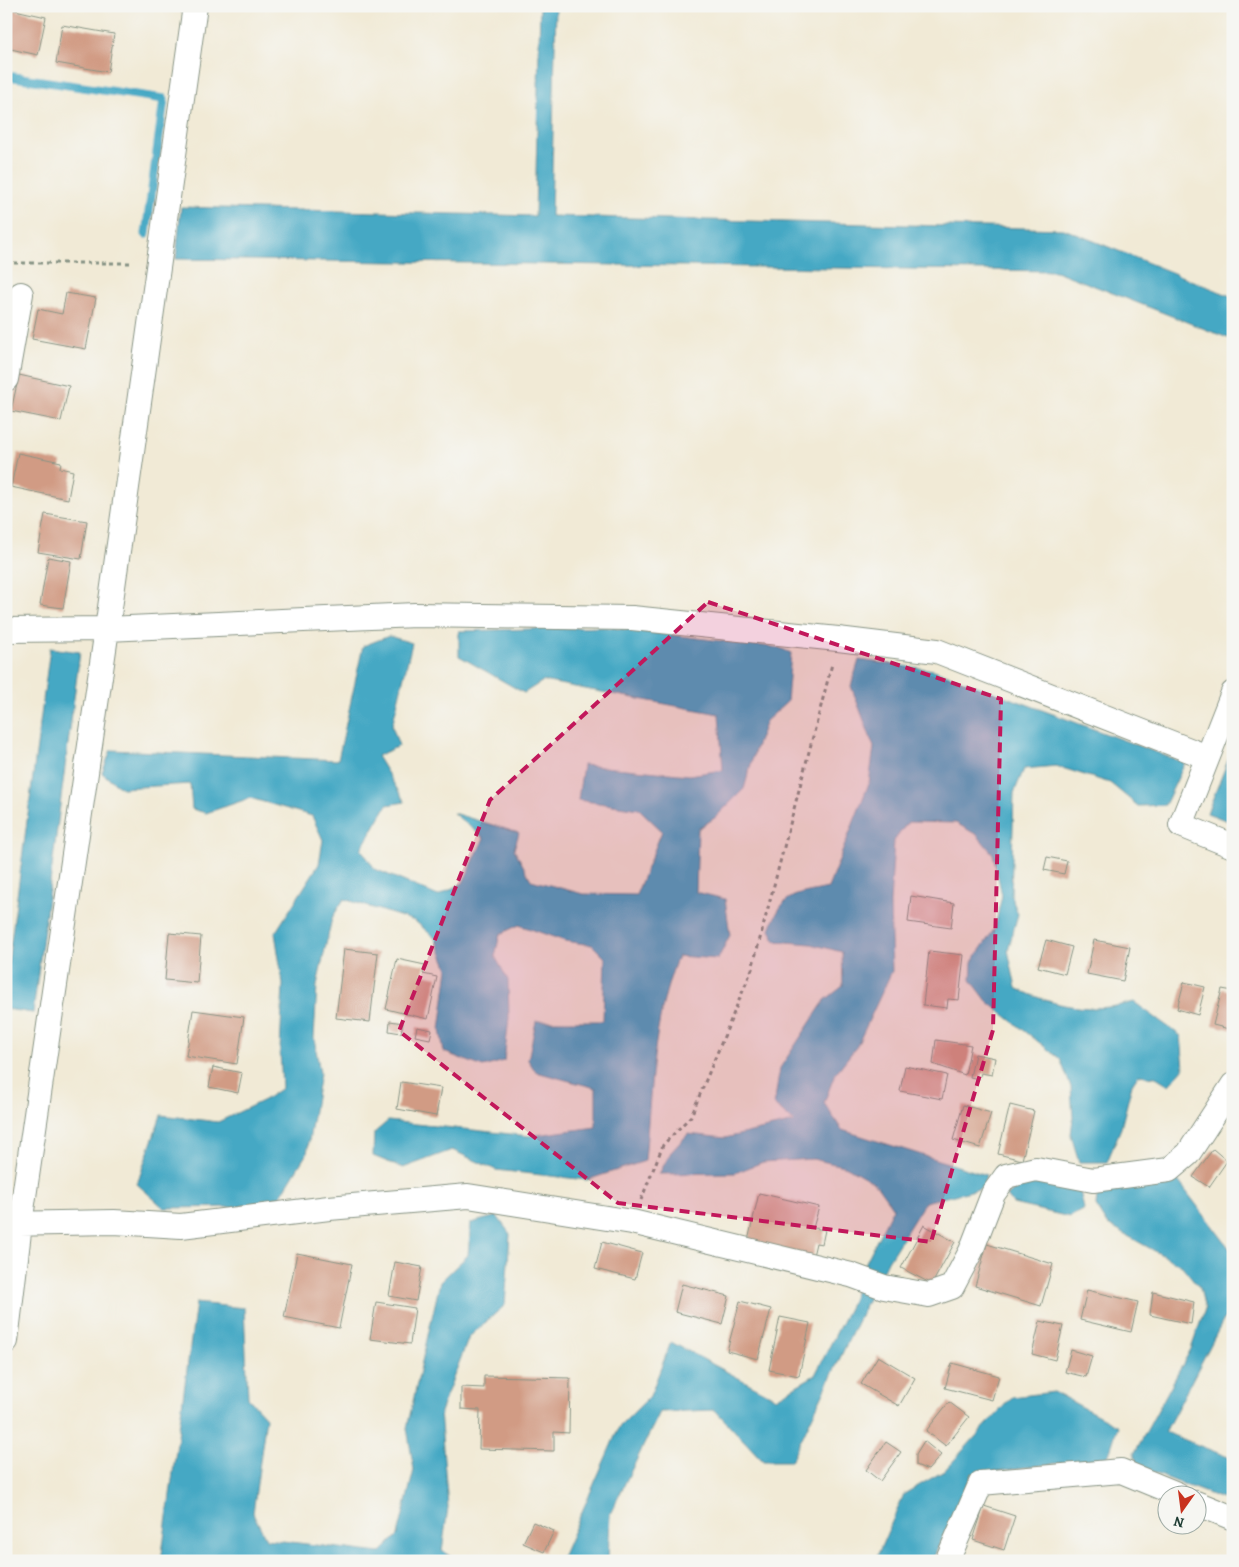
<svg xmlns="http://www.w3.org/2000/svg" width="1239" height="1567" font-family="Alegreya,serif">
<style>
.water{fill:#44a8c4;stroke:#32727c}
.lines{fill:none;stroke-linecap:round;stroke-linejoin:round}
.stream{stroke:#44a8c4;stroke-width:9}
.building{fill:#d19b84}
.minor-casing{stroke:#889485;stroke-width:26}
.path{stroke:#889485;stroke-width:3;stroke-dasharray:4 4;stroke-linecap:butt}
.minor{stroke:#fff;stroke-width:24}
.marked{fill:#c2185b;fill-opacity:0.2;stroke:#c2185b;stroke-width:4;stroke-dasharray:10 6;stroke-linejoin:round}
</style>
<rect width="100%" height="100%" fill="#f6f6f2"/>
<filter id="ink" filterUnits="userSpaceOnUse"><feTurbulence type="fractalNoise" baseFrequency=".02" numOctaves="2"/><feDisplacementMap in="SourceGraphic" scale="10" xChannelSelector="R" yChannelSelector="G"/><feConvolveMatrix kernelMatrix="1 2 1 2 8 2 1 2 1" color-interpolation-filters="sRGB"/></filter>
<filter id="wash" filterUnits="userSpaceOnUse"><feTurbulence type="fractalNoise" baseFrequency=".0096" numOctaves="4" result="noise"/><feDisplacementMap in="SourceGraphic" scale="20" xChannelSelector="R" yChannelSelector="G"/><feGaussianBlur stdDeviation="1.12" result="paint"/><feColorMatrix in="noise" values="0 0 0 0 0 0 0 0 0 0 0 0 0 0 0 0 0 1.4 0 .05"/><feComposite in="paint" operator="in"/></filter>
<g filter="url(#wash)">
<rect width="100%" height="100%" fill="#f1ead6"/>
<!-- water -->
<path class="water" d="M540 6H556L551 216 1064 229 1233 297V340L1056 271 176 259 181 207 535 216Z
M606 627 780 648 791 653 787 702 766 721 755 750 744 789 716 817 698 829 696 892 725 899 730 935 718 959 678 956C652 1021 651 1092 645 1161L587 1180 496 1170 452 1150 403 1168 373 1156 374 1133 388 1121 529 1136 596 1127V1088L536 1072 528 1060 536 1021H603L605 958 592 945 565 941 519 925 500 934 495 956 508 980 509 1018 504 1061 483 1067 444 1052 440 1030 448 968 435 938 415 921 344 899 332 918 317 985 314 1038 320 1073 307 1153 280 1197 237 1207 164 1208 137 1184 161 1115 218 1122 264 1100 282 1088 280 1051 283 984 275 933 319 864 323 840 312 816 250 798 206 813 192 809 190 784 122 788 102 773 111 750 338 760 363 646 389 636 412 643 392 726 399 746 377 756 405 802 387 805 361 849 375 869 438 896 463 883 484 838 453 813 519 833 514 849 531 880 583 894 636 895 662 831 639 809 578 800 583 765 689 775 723 770 719 714 543 681 524 693 459 656V631Z
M50 648 80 652 33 1013 6 1009V979Z
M859 660 934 670 1185 763 1165 805 1138 806 1110 783 1056 766 1024 769 1014 793 1011 896 1018 914 1008 950 1016 988C1055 1007 1092 1014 1134 1002L1181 1036 1184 1068 1169 1085 1156 1077 1138 1075 1132 1084 1121 1128 1107 1162H1079L1071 1135 1073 1118 1071 1087 1060 1059 987 1001 971 980 972 962 995 928 1002 895 993 854 977 835 956 823 908 822 894 841 890 903 892 971 857 1046 835 1074 824 1103 842 1130 986 1175 983 1188 925 1202 880 1274 791 1461H763L715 1410 660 1412 610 1514 608 1561H556L563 1555 619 1427 650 1396 671 1342 776 1398 815 1375 851 1304 862 1270 893 1208 875 1183 847 1167 813 1159 763 1162 735 1173 659 1174 671 1152 688 1134 725 1138 794 1122 774 1105 780 1068 825 1000 843 986 842 952 811 944 775 941 770 929C784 892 792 896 828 888L869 783 874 747 851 686Z
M1233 748V823L1207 813Z
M1176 1178 1233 1253V1302L1165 1432 1233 1459V1503L1138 1467 1134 1454 1191 1349 1205 1309 1200 1288 1182 1266 1108 1225 1096 1206 1098 1189Z
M1027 1179 1080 1191 1084 1209 1070 1217 1013 1204 1007 1196Z
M497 1216 510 1234 505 1305 469 1337 440 1412 448 1507 442 1551 457 1561H161L196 1303 244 1308 248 1398 266 1417 253 1513 266 1539 380 1553 398 1535 414 1470 407 1428 440 1282 468 1255 471 1223Z
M1054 1392 1118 1426 1108 1457 972 1474 932 1561H875L904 1494 944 1471 1012 1397Z"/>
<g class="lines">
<!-- stream -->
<path class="stream" d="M7 76 164 99 146 234"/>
</g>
<g id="blocks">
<!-- building -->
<path class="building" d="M6 8 46 17 38 55 6 48Z
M62 25 114 34 108 72 56 63Z
M66 293 96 298 86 349 32 339 38 309 62 314Z
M19 375 69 386 61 421 11 411Z
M18 453 61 462 60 468 73 471 68 499 11 487Z
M45 514 87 521 81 559 38 552Z
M48 557 71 561 63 608 40 605Z
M1047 857 1067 861 1064 874 1044 870Z
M911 896 954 903 951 928 908 922Z
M169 933 201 936 197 983 165 980Z
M1046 940 1072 947 1065 974 1038 967Z
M1094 940 1130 947 1123 981 1087 974Z
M344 949 378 953 370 1022 336 1018Z
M929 951 964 955 959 1000 948 999 947 1008 923 1005Z
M397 959 425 965 423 974 437 977 428 1019 386 1009Z
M1184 982 1205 987 1198 1015 1177 1009Z
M1222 989 1233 991V1030L1213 1025Z
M193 1010 244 1017 237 1064 186 1056Z
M390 1021 403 1023 401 1033 389 1031Z
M417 1027 432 1030 430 1039 415 1036Z
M936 1040 971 1045 965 1075 933 1064Z
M975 1054 995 1058 992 1075 981 1073 979 1079 970 1077Z
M905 1066 947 1075 942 1099 900 1091Z
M213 1067 242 1073 238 1093 209 1087Z
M401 1082 441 1088 436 1116 397 1109Z
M963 1105 991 1113 980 1148 953 1140Z
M1010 1105 1034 1111 1022 1160 998 1154Z
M1213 1149 1227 1161 1209 1187 1193 1177Z
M759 1193 819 1207 813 1228 825 1230 822 1244 816 1243 812 1260 747 1245Z
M924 1225 955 1242 932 1284 901 1268Z
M602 1242 642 1253 635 1279 595 1269Z
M987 1244 1053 1264 1041 1306 975 1286Z
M297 1253 352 1264 339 1328 284 1317Z
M395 1262 422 1267 416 1301 389 1296Z
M682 1284 729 1296 722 1324 675 1312Z
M1087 1290 1138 1302 1131 1332 1080 1320Z
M1153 1292 1194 1302 1191 1324 1150 1315Z
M740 1301 771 1309 758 1359 727 1351Z
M376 1302 415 1308 410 1344 370 1339Z
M780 1317 810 1323 799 1376 769 1370Z
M1040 1321 1063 1326 1055 1360 1032 1354Z
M1071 1350 1092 1356 1086 1377 1065 1372Z
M878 1356 915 1378 899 1406 861 1384Z
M952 1363 999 1376 992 1400 945 1388Z
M484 1376 570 1378 569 1433 554 1432V1451L479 1449 480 1410 461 1409V1387L484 1388Z
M949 1402 969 1417 946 1446 926 1431Z
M924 1441 941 1455 928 1470 916 1465V1454Z
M886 1442 901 1452 880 1481 866 1470Z
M984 1506 1015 1516 1004 1550 973 1540Z
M533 1522 554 1531 544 1552 523 1543Z"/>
</g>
</g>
<g filter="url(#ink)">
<use href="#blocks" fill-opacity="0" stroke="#889485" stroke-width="1"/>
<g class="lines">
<defs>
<path id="minor" d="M6 379 21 294
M6 630 107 629 415 615 632 618 838 639 937 651 1207 757
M1233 693 1181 825 1233 846
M6 1224 114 1222 181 1226 329 1208 468 1196 632 1222 851 1275 884 1287 929 1295 952 1287 971 1251 993 1194 1006 1176 1036 1169 1093 1180 1169 1170 1188 1154 1233 1085
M6 1341 20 1224 107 629 195 6
M1196 1503 1233 1518
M947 1561 981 1483 1121 1471 1177 1494"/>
</defs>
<!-- minor casing -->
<use href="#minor" class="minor-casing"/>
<!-- path -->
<path class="path" d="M6 263H133
M641 1200 663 1145 691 1116 752 969 832 664"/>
<!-- minor -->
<use href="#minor" class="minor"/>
</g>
</g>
<!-- marked area -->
<path class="marked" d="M708 602 1001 699 993 1030 931 1242 618 1203 399 1031 490 800Z"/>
<!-- margin -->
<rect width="1239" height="1567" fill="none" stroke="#f6f6f2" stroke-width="25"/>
<!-- north arrow -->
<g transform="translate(1182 1510) rotate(194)"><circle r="24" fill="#f6f6f2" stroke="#a0aca6"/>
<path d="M0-4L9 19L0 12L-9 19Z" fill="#c8321e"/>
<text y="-8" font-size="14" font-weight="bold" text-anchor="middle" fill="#1f3d34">N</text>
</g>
</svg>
